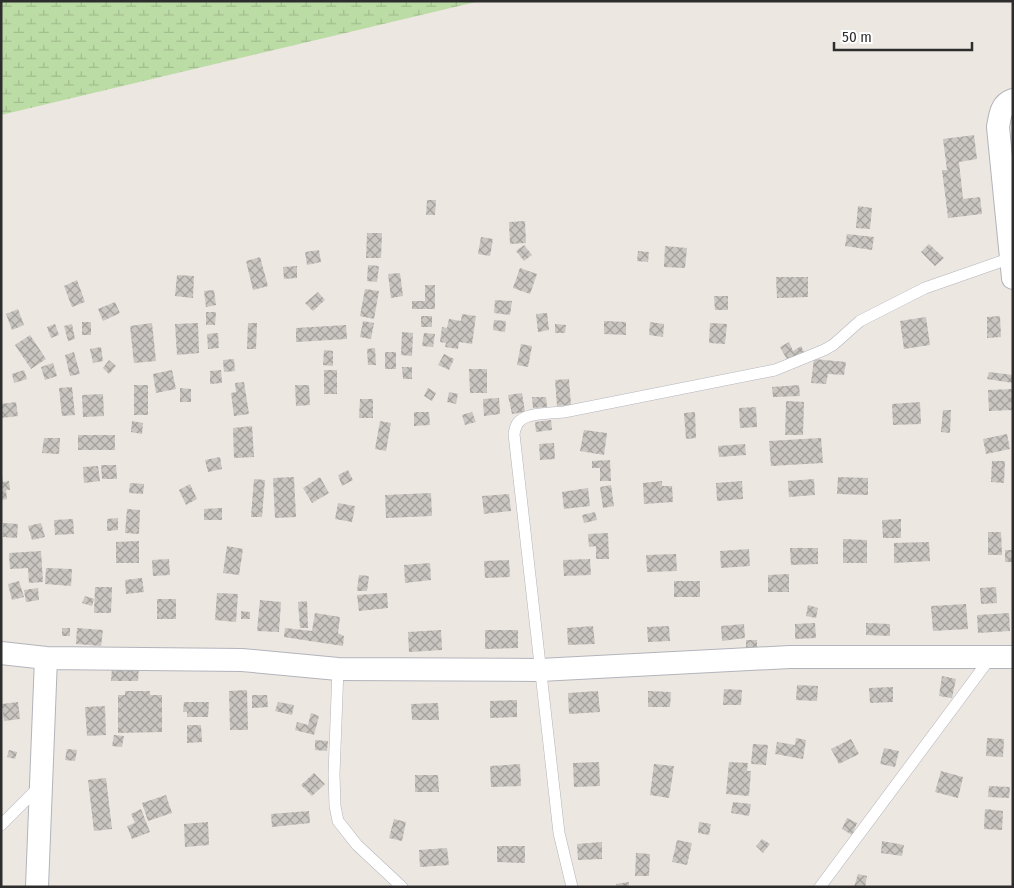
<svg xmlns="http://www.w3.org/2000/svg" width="1014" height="888" font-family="'Fira Sans Condensed',sans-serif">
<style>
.wetland{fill:url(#wetland-marsh)}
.building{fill:url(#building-cross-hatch)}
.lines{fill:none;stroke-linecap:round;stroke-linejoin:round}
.lane-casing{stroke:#b2b4bb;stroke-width:12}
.street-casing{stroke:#b2b4bb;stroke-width:24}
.lane{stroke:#fff;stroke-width:11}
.street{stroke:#fff;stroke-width:22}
</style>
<defs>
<pattern id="wetland-marsh" width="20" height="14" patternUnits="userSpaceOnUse" patternTransform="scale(1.25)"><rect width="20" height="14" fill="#bcdca5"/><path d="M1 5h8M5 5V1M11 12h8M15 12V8" fill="none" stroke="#a2bd8e"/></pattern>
<pattern id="building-cross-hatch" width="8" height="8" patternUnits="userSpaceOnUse" patternTransform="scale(1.25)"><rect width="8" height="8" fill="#c9c5c0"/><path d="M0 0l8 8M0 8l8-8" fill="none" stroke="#a4a09c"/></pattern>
</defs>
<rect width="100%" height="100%" fill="#ede7e2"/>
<!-- wetland -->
<path class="wetland" d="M1 1H480L1 115Z"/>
<!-- building -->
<path class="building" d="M974 135 977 159 959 162 963 199 980 197 982 214 948 218 942 170H947L943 139Z
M427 200H436L435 215H426Z
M858 206 872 208 870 229 856 228Z
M525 221 526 243 510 244 509 222Z
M367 233H382L381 258H366Z
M847 234 874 237 872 250 845 246Z
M481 237 493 239 490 256 478 254Z
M929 244 944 258 935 266 921 252Z
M524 245 532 255 524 261 516 251Z
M665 246 687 248 685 268 664 267Z
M319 250 321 262 307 265 305 252Z
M638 251 649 252 648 262 637 261Z
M260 257 268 286 253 290 246 261Z
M368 265 379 266 377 282 367 281Z
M297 266V278L284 279 283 267Z
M520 268 537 274 530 294 513 288Z
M400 273 403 296 391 298 388 274Z
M177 275 194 276 193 298 175 296Z
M776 277H808V297L777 298Z
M77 280 85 302 72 307 64 286Z
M425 285H435V309H412V301H425Z
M365 289 379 291 374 319 360 316Z
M214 290 216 305 206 307 204 291Z
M318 292 325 300 313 311 305 303Z
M714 296H728V310H715Z
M495 300 512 301 510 315 494 313Z
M115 302 120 313 103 321 98 309Z
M18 309 24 325 12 330 6 314Z
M206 312H216L215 325H206Z
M547 313 549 330 538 332 536 314Z
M462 314 476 316 472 344 459 342 458 349 445 347 446 343 440 342 442 327 447 328 449 319 461 321Z
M421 316H432V327H421Z
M1000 316 1001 337 987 338V317Z
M926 317 930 345 904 349 900 321Z
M494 320 506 321 505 332 493 330Z
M363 321 374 323 371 339 360 337Z
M604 321 626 322V335L604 334Z
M82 322H91V335H82Z
M650 322 664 324 663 337 649 335Z
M152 323 156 361 134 363 130 326Z
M198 323 199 353 177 355 175 324Z
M248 323H257L256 349H247Z
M710 323 727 324 725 344 709 343Z
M55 324 59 335 51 338 47 327Z
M72 324 75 339 68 341 64 326Z
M555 324 566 325 565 333H555Z
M346 325 347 339 296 342V328Z
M402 332 413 333 412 356 401 355Z
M218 333 219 348 208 349 207 334Z
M424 333 435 334 433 347 422 346Z
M30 335 46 359 31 369 15 345Z
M789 342 793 351 801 346 805 354 789 363 780 347Z
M521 344 532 346 528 367 517 365Z
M101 347 103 361 93 363 90 349Z
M375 348 376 365H368L367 349Z
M324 350 333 351V366L323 365Z
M74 352 80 374 70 376 65 355Z
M385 352H396V369H385Z
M444 354 454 359 449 370 438 365Z
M234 359 235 371 224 372 223 360Z
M814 359 846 362 844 375 828 374 826 384 811 383Z
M109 360 116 366 109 374 103 368Z
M53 363 57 376 45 380 41 367Z
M402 367H412V379H403Z
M469 369H487V393H470Z
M24 370 27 379 14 383 12 374Z
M172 370 176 389 156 393 153 374Z
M221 370 222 383 210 384V371Z
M324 370H337V394H324Z
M989 372 1013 375V383L987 379Z
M569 379 571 405 557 406 555 380Z
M244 382 249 414 234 416 231 393 236 392 235 383Z
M134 385H148V415H134Z
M295 385H309L310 405 296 406Z
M799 385 800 396 773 397 772 387Z
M72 387 75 415 62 416 59 388Z
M180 388 191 389V402H180Z
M428 388 436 393 432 401 424 396Z
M1013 389V410L989 411 988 390Z
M449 392 458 394 456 404 447 402Z
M522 393 525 412 512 414 508 395Z
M103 394 104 416 83 417 82 395Z
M532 397H546L547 407 533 408Z
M499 398 500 414 484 416 483 399Z
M360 399H373V418H359Z
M786 401 804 402 803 435H785Z
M16 402 18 416 1 418V404Z
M920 402 921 424 893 425 892 404Z
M756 407 757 427 740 428 739 408Z
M943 410H951L950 433 941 432Z
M414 412H429L430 425 414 426Z
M472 412 476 422 465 425 462 415Z
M695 412 696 438 686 439 684 413Z
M551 420 552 430 536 432 535 422Z
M132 421 143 423 142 434 131 432Z
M380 421 391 423 386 451 375 449Z
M252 426 254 457 234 458 233 428Z
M584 430 607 433 604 455 580 451Z
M1007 434 1010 449 986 454 983 439Z
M78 435H115V450H78Z
M44 438H60L59 454 42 453Z
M821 438 823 463 771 466 769 441Z
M554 443 555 459 540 460 539 444Z
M745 444 746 455 719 457 718 446Z
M220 457 222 469 208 472 205 460Z
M610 460 611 481H600V468H592V461Z
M992 461H1005L1004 483 991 482Z
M101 465H116L117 479H102Z
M98 466 100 481 84 483 83 467Z
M348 470 353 480 342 486 338 475Z
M2 476 3 482 9 481 10 490H6L7 499 1 500Z
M294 477 296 517 275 518 273 478Z
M320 477 329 493 312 503 303 488Z
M838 477 868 478V495L837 494Z
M254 479 265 480 262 517H251Z
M814 479 815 495 789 497 788 481Z
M662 481V486H672L673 502 644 504 643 483Z
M742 481 743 499 717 501 716 483Z
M130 483 144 484 143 494 129 493Z
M190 484 197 499 186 505 179 490Z
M611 485 614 506 603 508 600 487Z
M588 488 590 506 564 509 562 492Z
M431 493 432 516 386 518 385 495Z
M509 494 511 511 484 514 482 496Z
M338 503 355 506 352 522 335 519Z
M222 508V520H204V509Z
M127 509 140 510 139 534 125 533Z
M595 512 597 520 584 523 582 515Z
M118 518V530L107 531V519Z
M73 519 74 534 55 535 54 520Z
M901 519V538H883L882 520Z
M3 523 18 524 17 538 3 537Z
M41 523 45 537 32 540 28 526Z
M988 532H1001L1002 555H988Z
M608 533 609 559H596V546L589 547 588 534Z
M843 539 867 540V563H843Z
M139 541V563H116V542Z
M929 542 930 561 894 563V543Z
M227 546 243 549 239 575 223 573Z
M790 548H818V564L791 565Z
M749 549 750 566 721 568 720 551Z
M1005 550H1013V562H1005Z
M41 551 43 582 29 583 28 568 10 569 9 553Z
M676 554 677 571 647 572 646 555Z
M169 559 170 575 153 576 152 560Z
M590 559 591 575 564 576 563 560Z
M509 560 510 577 485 578 484 561Z
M430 563 431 580 405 583 404 565Z
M46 568 72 569 71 586 45 584Z
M789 574V592H768V575Z
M359 575 369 576 367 591H357Z
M142 578 144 592 126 594 125 580Z
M19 581 24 597 12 600 8 584Z
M674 581H700V597H674Z
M95 587H112L111 613H94Z
M996 587 997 603 981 604 980 588Z
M38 588 39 600 26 602 24 590Z
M217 593 238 594 236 622 215 620Z
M387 593 388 608 359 611 357 595Z
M85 596 94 599 92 606 82 603Z
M157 599H176V619H157Z
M260 600 281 602 279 632 257 631Z
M307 601 308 628H300L298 602Z
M966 604 968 629 933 631 931 606Z
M808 605 818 608 816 618 806 616Z
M241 611 250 612V619H241Z
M315 613 340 617 338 633 344 636 343 646 284 637 285 628 312 631Z
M1009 613 1010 631 978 633 977 615Z
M815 623 816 638 795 639V624Z
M866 623 890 624V636L866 635Z
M744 624 745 638 722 641 721 626Z
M593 626 595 644 568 645 567 628Z
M669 626 670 641 648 642 647 627Z
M62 628H70V636H62Z
M77 628 103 630 101 646 76 644Z
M441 630 442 650 409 652 408 632Z
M485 630H518V648L485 649Z
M746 640H757V652H746Z
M112 667H139L138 681H111Z
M942 676 956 679 952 698 939 696Z
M797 685 818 686 817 701 796 700Z
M893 687V702L870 703 869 688Z
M724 689 742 690 741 705H723Z
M247 690 248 730H230L229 691Z
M125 691H150V695H162V732L118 733V695H125Z
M598 691 600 712 569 714 568 693Z
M648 691 671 692 670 707H648Z
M252 695H267L268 707 252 708Z
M517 700V717L490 718V701Z
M18 702 20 719 4 721 2 704Z
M184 702H209L208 717H187V712H183Z
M278 702 294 705 292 715 275 711Z
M438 703 439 720H412L411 704Z
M105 706 106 735 87 736 85 707Z
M311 713 319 716 314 735 295 730 297 722 308 725Z
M187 725H201L202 742 187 743Z
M114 735 124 736 122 747 112 746Z
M796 738 806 740 803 759 775 754 777 742 795 745Z
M987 738 1004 739 1003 757 986 756Z
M851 739 859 754 839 764 831 749Z
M315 740 328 741 327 751 315 750Z
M753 744 768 745 766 765 751 764Z
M884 748 899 751 895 767 880 764Z
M67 749 77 750 75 761 65 760Z
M9 750 17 752 15 759 7 757Z
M599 762 600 786 574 787 573 763Z
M729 762 748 763 747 771H751L749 796 726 794Z
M520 764 521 786 491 787 490 766Z
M654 764 674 766 669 798 650 795Z
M941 771 963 777 958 798 935 792Z
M314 773 325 784 312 796 301 785Z
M415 775H438L439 792H415Z
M106 778 112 829 94 831 88 780Z
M989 786 1010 787 1009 798 988 797Z
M166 795 172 813 148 821 142 803Z
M733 802 751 804 749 816 731 813Z
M141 809 150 832 132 839 127 826 135 823 131 814Z
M985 809 1003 811 1002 830 984 829Z
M309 811 310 823 272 827 271 814Z
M847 818 857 823 852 835 842 829Z
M394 819 406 822 402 841 389 838Z
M208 822 209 845 185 847 184 824Z
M699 822 711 824 709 835 698 833Z
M762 839 770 844 763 853 756 846Z
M677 840 692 843 687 865 672 862Z
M882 841 904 845 902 856 881 853Z
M602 842V859L578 860 577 844Z
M497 846H525V863L497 862Z
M447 848 449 865 420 867 419 850Z
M636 853 650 854 649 876H635Z
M858 874 867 876 865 887H854Z
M629 882V887H617L616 884Z"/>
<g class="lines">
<defs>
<path id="lane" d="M338 669 334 774 335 806 338 821 357 845 402 887
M1 825 39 787
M572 887 559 833 514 434C515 429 516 423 521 420 528 413 553 413 564 412L775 370 824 350 833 345 860 321 925 288 1011 258
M820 887 991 657"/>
<path id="street" d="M1013 100C1001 104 1000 115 998 127L1013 278
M1 653 46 658 242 660 338 669 540 670 790 657H1013
M37 887 46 658"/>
</defs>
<!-- lane casing -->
<use href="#lane" class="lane-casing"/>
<!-- street casing -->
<use href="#street" class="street-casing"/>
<!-- lane -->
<use href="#lane" class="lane"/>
<!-- street -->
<use href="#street" class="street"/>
</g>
<!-- border -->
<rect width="1014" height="888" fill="none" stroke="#2d2d2d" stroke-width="5"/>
<!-- scale -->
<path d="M834 42v8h138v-8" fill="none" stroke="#2d2d2d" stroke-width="2.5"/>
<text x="842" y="42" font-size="15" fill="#2d2d2d" stroke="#ffffff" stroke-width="4" paint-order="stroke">50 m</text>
</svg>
